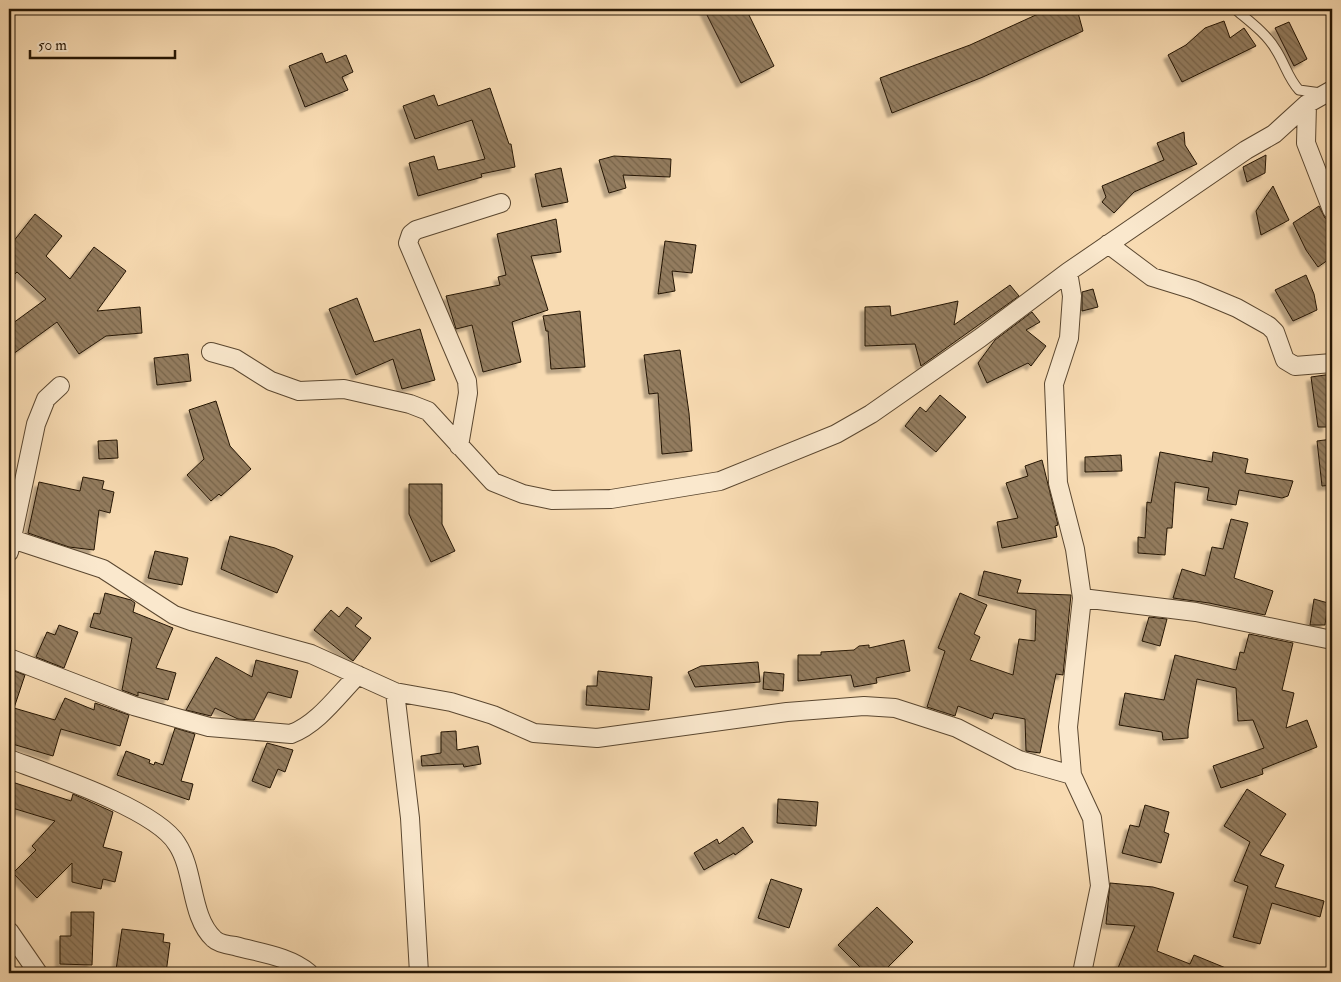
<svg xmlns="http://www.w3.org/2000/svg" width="1341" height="982" font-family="'IM FELL Double Pica',serif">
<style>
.building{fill:url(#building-back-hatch);stroke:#251604;filter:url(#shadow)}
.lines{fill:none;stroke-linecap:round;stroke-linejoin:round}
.lane-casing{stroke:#5a4730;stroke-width:11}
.street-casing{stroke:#5a4730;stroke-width:20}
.lane{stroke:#fae8cd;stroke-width:9}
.street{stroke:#fae8cd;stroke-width:18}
</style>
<defs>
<pattern id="building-back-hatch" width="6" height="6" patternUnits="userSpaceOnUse" patternTransform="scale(1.25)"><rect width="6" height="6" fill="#937c5e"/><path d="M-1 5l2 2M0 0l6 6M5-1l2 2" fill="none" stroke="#78654b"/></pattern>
<filter id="shadow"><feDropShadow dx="-4.5" dy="4.5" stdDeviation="1" flood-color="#0004"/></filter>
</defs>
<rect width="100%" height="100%" fill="#f8dbb2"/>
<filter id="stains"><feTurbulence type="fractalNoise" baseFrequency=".004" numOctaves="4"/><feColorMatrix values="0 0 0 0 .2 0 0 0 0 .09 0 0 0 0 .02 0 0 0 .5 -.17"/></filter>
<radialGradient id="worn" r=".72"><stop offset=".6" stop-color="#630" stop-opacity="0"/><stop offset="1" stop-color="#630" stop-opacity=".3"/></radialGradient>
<!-- building -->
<path class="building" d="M704 9H746L774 66 741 83Z
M1049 9H1077L1083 31 983 77 892 113 880 78 970 45Z
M1224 21 1230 38 1244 28 1256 46 1182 82 1168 55 1186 45 1205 28Z
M1289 22 1307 59 1294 66 1275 28Z
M322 53 326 63 346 55 353 72 342 77 348 90 305 107 289 66Z
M490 88 509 144H511L515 167 481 174 482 177 418 196 409 163 434 156 438 170 485 159 472 120 415 139 403 106 434 95 438 106Z
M1184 132 1185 145 1197 164 1134 192 1114 213 1102 202 1106 197 1102 186 1164 160 1157 143Z
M1266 155 1265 173 1247 182 1243 167Z
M614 156 671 159 670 177 623 175 626 188 609 193 599 160Z
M561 168 568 202 542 207 535 174Z
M1273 186 1289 220 1261 235 1256 211Z
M1319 206 1325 218 1332 220V257L1318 267 1306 250 1293 223Z
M35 214 62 236 46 256 70 279 94 247 126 271 97 311 140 307 142 333 106 336 79 354 57 322 9 357V326L46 299 17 272 9 280V247Z
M556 219 561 252 531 256 548 310 512 322 521 362 483 372 472 325 456 329 446 296 500 285 498 277 506 275 497 234Z
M665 241 696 245 692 273 672 271 675 291 658 294Z
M1306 275 1314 294 1317 310 1293 321 1275 290Z
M1010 285 1019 296 921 366 915 344 865 346V307L890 306 891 316 958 301 954 325Z
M1093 289 1098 307 1082 311V292Z
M357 298 374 342 420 329 435 380 402 389 393 359 356 375 329 309Z
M580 311 585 367 551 369 548 331H546L543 316Z
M1032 312 1040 322 1026 330 1046 346 1031 366 1028 363 987 383 978 363 995 340Z
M680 350 689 413 692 451 662 454 658 393 649 394 644 355Z
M188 354 191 381 157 385 154 358Z
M1332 374V386L1327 388V427H1318L1311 377Z
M940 395 966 417 936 452 905 426 920 407 926 412Z
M216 401 230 446 251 469 221 496 219 494 211 501 187 475 204 459 189 410Z
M1332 439V485L1322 486 1317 441Z
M117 440 118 458 99 459 98 441Z
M1160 452 1212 462 1213 452 1248 459 1245 473 1293 481 1288 496 1282 498 1239 490 1236 505 1207 500 1209 488 1175 482 1172 528H1167L1165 555 1138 553V537L1145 538 1147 502 1151 503Z
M1121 455 1122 471 1085 472V457Z
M1042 460 1058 525 1055 526 1057 537 1002 548 997 522 1018 518 1006 483 1028 476 1025 466Z
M83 477 104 481 102 489 114 492 110 513 99 510 94 550 69 547 28 533 39 482 80 491Z
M409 484H442V524L455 551 431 562 409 514Z
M1231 519 1248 523 1234 578 1273 591 1265 615 1209 603 1173 598 1182 569 1205 576 1212 547 1223 549Z
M230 536 275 548 293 556 277 593 221 569Z
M155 551 188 558 182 585 148 578Z
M984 571 1021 580 1017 593 1071 595 1063 675 1056 674 1040 753 1026 751 1025 719 994 713 992 719 958 706 955 716 927 707 945 651 938 648 960 593 987 605 974 634 980 637 970 660 1013 675 1019 639 1035 641 1036 610 978 595Z
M105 593 131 600 135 603 133 612 173 628 156 668 176 673 168 700 138 692V696L122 690 132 638 90 627 94 613 100 614Z
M1314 599 1328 603 1325 625H1310Z
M347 607 362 618 355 626 371 638 353 661 314 630 331 610 339 617Z
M1149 617 1167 619 1160 646 1142 641Z
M59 625 78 632 64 668 36 657 47 632 55 635Z
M1249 634 1293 643 1282 690 1294 693 1286 728 1307 720 1317 747 1262 769 1263 774 1221 788 1213 766 1264 748 1253 720 1238 721 1236 688 1197 679 1188 730V738L1163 740 1162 732 1119 725 1125 693 1164 700 1175 655 1236 670 1240 652 1244 653Z
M904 640 910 671 876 678 877 683 854 687 851 675 798 681V655H821V652L854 650 859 646 869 645V648Z
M216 657 252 677 256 660 298 671 291 698 268 692 254 720 238 719 215 708 211 716 186 710Z
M758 662 760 682 695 687 688 672 701 666Z
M9 669 25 675 14 708 55 720 65 698 94 710 95 703 129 715 120 746 61 729 53 756 9 743Z
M598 671 652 677 649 710 586 705 587 686H597Z
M764 672 784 674 783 691 763 689Z
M175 728 195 734 181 781 193 784 189 800 117 775 126 751 150 760 149 763 154 765 155 762 163 765Z
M456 731 457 750 478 746 481 764 464 767 463 764 422 766 421 756 441 753V732Z
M267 743 293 750 285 772 278 769 270 788 252 781Z
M9 781 71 801 73 794 113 812 103 847 122 852 115 882 103 879 101 889 72 882V863L37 898 13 873 36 850 32 846 55 821 9 807Z
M1247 789 1286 814 1260 855 1284 865 1275 887 1324 901 1320 917 1272 903 1260 944 1233 937 1248 886 1234 881 1250 842 1224 826Z
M778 799 818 802 816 826 777 823Z
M1145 805 1169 812 1164 832 1169 834 1161 863 1122 853 1130 825 1139 827Z
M743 827 753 842 735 855 734 853 704 870 694 853 717 839 719 844Z
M771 879 802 889 789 928 758 918Z
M1110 883 1153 887 1174 893 1157 951 1190 964 1194 955 1238 973H1116L1135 926 1106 924Z
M877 907 913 942 882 973H866L838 945Z
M71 912H94L92 965 60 964V936H71Z
M122 929 164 934 163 942 170 943 166 973 116 970Z"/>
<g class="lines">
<defs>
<path id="lane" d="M1235 9C1249 21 1266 33 1276 50 1285 64 1288 78 1299 90L1321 93"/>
<path id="street" d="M1307 104 1306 143 1332 210
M1108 244 1152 277 1194 290 1237 308 1269 326 1275 332 1285 360 1295 366 1332 363
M1068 272 1072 296 1069 338 1054 384 1058 483 1075 549 1082 598 1068 727 1072 775 1092 818 1100 886 1082 973
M211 352 236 359 271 381 299 391 344 389 410 404 428 411 493 482 523 494 552 500 611 499 720 481 836 434 871 414 980 338 1068 272 1246 150 1274 134 1307 104 1332 90
M459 446 468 393 467 381 408 243 411 234 416 230 501 203
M9 538 103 569 174 615 191 621 311 654 395 692 451 702 493 715 534 733 597 738 787 712 864 706 895 708 957 728 1019 760 1072 775
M9 552 36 424 46 399 60 386
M1082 598 1196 612 1332 640
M9 658 134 706 209 727 291 734C318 724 338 695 358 675
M395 692 410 818 419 973
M9 759C49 774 156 809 177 844 195 871 190 917 214 939 218 943 228 945 235 946 260 953 289 956 309 973
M9 931 38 973"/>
</defs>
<!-- lane casing -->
<use href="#lane" class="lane-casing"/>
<!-- street casing -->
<use href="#street" class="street-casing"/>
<!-- lane -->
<use href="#lane" class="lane"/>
<!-- street -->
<use href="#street" class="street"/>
</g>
<!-- margin -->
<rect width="1341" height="982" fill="none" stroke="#f8dbb2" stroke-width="30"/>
<rect x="10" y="10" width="1321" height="962" fill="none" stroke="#251604" stroke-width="2.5"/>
<rect x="15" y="15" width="1311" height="952" fill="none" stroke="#251604"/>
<!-- scale -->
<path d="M30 50v8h145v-8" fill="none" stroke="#251604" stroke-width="2.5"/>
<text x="38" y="50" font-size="15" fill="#251604" stroke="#fae8cd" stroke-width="4" paint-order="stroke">50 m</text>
<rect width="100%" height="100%" filter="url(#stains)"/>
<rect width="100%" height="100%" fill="url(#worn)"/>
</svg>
